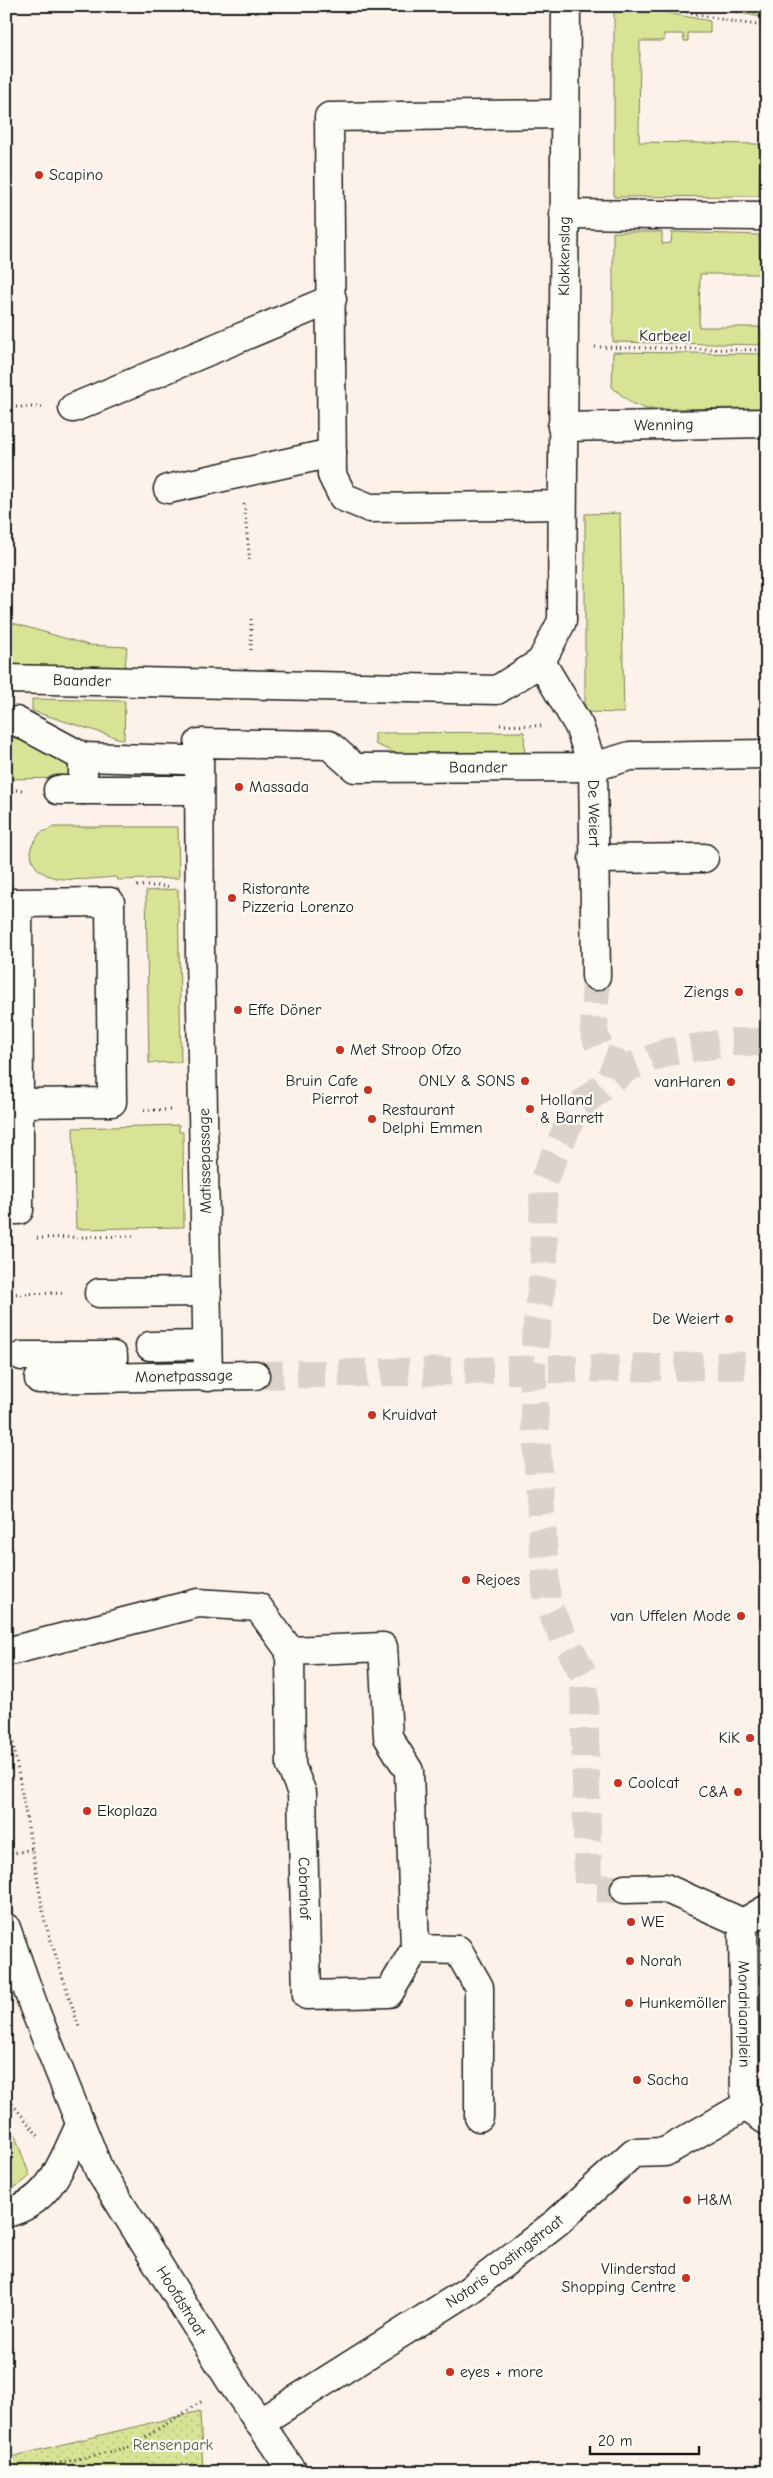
<svg xmlns="http://www.w3.org/2000/svg" width="773" height="2478" font-family="'Comic Neue',sans-serif">
<style>
.grass{fill:#d8e395;stroke:#7a8058}
.park{fill:url(#park-dots);stroke:#7a8058}
.lines{fill:none;stroke-linecap:round;stroke-linejoin:round}
.minor-tunnel{stroke:#dbd2ca;stroke-width:28;stroke-dasharray:28 14;stroke-linecap:butt}
.minor-casing{stroke:#1c1c1c;stroke-width:31}
.path{stroke:#1c1c1c;stroke-width:3;stroke-dasharray:1 4;stroke-linecap:butt}
.minor{stroke:#fdfcf7;stroke-width:28}
.poi-dot{fill:#c8321e;stroke:#fdfcf7;stroke-width:2}
.labels{text-anchor:middle;dominant-baseline:central;stroke-width:4.5;stroke-linejoin:round;paint-order:stroke}
.poi-label{font-size:16px;fill:#1c1c1c;stroke:#fdfcf7;text-anchor:start}
.street-label{font-size:16px;fill:#1c1c1c;stroke:#fdfcf7}
.park-label{font-size:16px;fill:#545840;stroke:#fdfcf7}
</style>
<defs>
<pattern id="park-dots" width="8" height="8" patternUnits="userSpaceOnUse" patternTransform="scale(1.25)"><rect width="8" height="8" fill="#d8e395"/><path d="M2 2h.1M6 6h.1" fill="none" stroke="#b9c280" stroke-width="1.8" stroke-linecap="round"/></pattern>
</defs>
<rect width="100%" height="100%" fill="#fdf2e9"/>
<filter id="ink" filterUnits="userSpaceOnUse"><feTurbulence type="fractalNoise" baseFrequency=".02" numOctaves="2"/><feDisplacementMap in="SourceGraphic" scale="10" xChannelSelector="R" yChannelSelector="G"/><feConvolveMatrix kernelMatrix="1 2 1 2 8 2 1 2 1" color-interpolation-filters="sRGB"/></filter>
<g filter="url(#ink)">
<!-- grass -->
<path class="grass" d="M614 6H631L710 21V33H688V41H684L683 34H664V41H640L639 142 760 144 759 196 614 197Z
M701 6H767V18Z
M613 232H662V244L671 243 672 232 759 235 760 274H700L699 327H760V334H767V345L613 342Z
M613 352 767 354V408L646 409 631 403 612 387Z
M620 513 624 713 585 712V514Z
M6 621 88 645 127 647 125 668 6 666Z
M32 699 125 701 124 740 32 711Z
M524 732 525 760 415 762 375 744V733Z
M6 734 71 762V778L6 779Z
M54 827H178L179 878 118 880 117 877C90 878 28 891 31 847L40 833Z
M178 889 181 1062 149 1063 146 891Z
M179 1125V1132H183L184 1227 76 1229 73 1128Z
M6 2121 11 2125 30 2176 18 2186 6 2190Z"/>
<!-- park -->
<path class="park" d="M200 2411 203 2472H6V2458Z"/>
<g class="lines">
<!-- minor-tunnel -->
<path class="minor-tunnel" d="M596 976 594 1032 603 1058 627 1068
M255 1375 767 1365
M625 1889 588 1888 584 1675 547 1605 532 1369 544 1265 543 1181 576 1108 627 1068 668 1052 732 1042H767"/>
<defs>
<g id="minor">
<path d="M564 214 761 216"/>
<path d="M73 408 332 299"/>
<path id="s1" d="M562 427 767 423"/>
<path d="M168 489 332 453"/>
<path d="M562 505 370 508 343 497 332 475 329 117 565 114"/>
<path id="s2" d="M541 662 562 621 566 6"/>
<path id="s3" d="M541 662 579 726 593 767 596 976"/>
<path id="s4" d="M6 679 497 690 541 662"/>
<path d="M16 721 83 757"/>
<path d="M58 790H199"/>
<path d="M83 790V757L184 760"/>
<path d="M593 859 704 858"/>
<path d="M6 903H18L110 902 112 1102 19 1103 18 903"/>
<path d="M6 1210H19V1103"/>
<path d="M99 1293 207 1292"/>
<path d="M150 1346 207 1345"/>
<path d="M22 1356H113V1378"/>
<path id="s5" d="M208 1377 200 953 199 743 329 745 355 768 593 767 630 756 767 754"/>
<path id="s6" d="M39 1379 255 1375"/>
<path id="s7" d="M6 1652 198 1603 258 1607 290 1651 291 1766 302 1793 307 1995 389 1993 415 1949 409 1771 388 1737 383 1647 290 1651"/>
<path d="M625 1889 665 1888 743 1923"/>
<path id="s8" d="M743 1923 745 2106"/>
<path d="M743 1923 767 1909"/>
<path id="s9" d="M6 1928 36 2013 99 2170 232 2383 293 2472"/>
<path d="M415 1949 458 1950 479 1987V2117"/>
<path d="M745 2106 767 2121"/>
<path d="M6 2213C51 2203 62 2162 80 2125"/>
<path id="s10" d="M259 2423 468 2291 557 2222 633 2153 665 2152 745 2106"/>
</g>
</defs>
<!-- minor casing -->
<use href="#minor" class="minor-casing"/>
<!-- path -->
<path class="path" d="M657 6 735 22 767 26
M595 347 767 350
M6 407H42
M244 504 250 563
M251 619V652
M500 725 542 726
M6 790H26
M137 886H168
M144 1110H170
M37 1238 134 1236
M6 1294 66 1293
M6 1704 45 1922 79 2027
M6 1855 32 1849
M6 2096 39 2137
M21 2472 130 2447 204 2400"/>
<!-- minor -->
<use href="#minor" class="minor"/>
</g>
</g>
<!-- markers -->
<g class="poi-dot">
<circle cx="39" cy="175" r="5"/>
<circle cx="239" cy="787" r="5"/>
<circle cx="232" cy="898" r="5"/>
<circle cx="739" cy="992" r="5"/>
<circle cx="238" cy="1010" r="5"/>
<circle cx="340" cy="1050" r="5"/>
<circle cx="525" cy="1081" r="5"/>
<circle cx="731" cy="1082" r="5"/>
<circle cx="368" cy="1090" r="5"/>
<circle cx="530" cy="1109" r="5"/>
<circle cx="372" cy="1119" r="5"/>
<circle cx="729" cy="1319" r="5"/>
<circle cx="372" cy="1415" r="5"/>
<circle cx="466" cy="1580" r="5"/>
<circle cx="741" cy="1616" r="5"/>
<circle cx="750" cy="1738" r="5"/>
<circle cx="618" cy="1783" r="5"/>
<circle cx="738" cy="1792" r="5"/>
<circle cx="87" cy="1811" r="5"/>
<circle cx="631" cy="1922" r="5"/>
<circle cx="630" cy="1961" r="5"/>
<circle cx="629" cy="2003" r="5"/>
<circle cx="637" cy="2080" r="5"/>
<circle cx="687" cy="2200" r="5"/>
<circle cx="686" cy="2278" r="5"/>
<circle cx="450" cy="2372" r="5"/>
</g>
<g class="labels">
<!-- poi labels -->
<g class="poi-label">
<text x="49" y="175">Scapino</text>
<text x="249" y="787">Massada</text>
<text x="242" y="889">Ristorante<tspan x="242" dy="18">Pizzeria Lorenzo</tspan></text>
<text x="729" y="992" text-anchor="end">Ziengs</text>
<text x="248" y="1010">Effe Döner</text>
<text x="350" y="1050">Met Stroop Ofzo</text>
<text x="358" y="1081" text-anchor="end">Bruin Cafe<tspan x="358" dy="18">Pierrot</tspan></text>
<text x="515" y="1081" text-anchor="end">ONLY &amp; SONS</text>
<text x="721" y="1082" text-anchor="end">vanHaren</text>
<text x="540" y="1100">Holland<tspan x="540" dy="18">&amp; Barrett</tspan></text>
<text x="382" y="1110">Restaurant<tspan x="382" dy="18">Delphi Emmen</tspan></text>
<text x="719" y="1319" text-anchor="end">De Weiert</text>
<text x="382" y="1415">Kruidvat</text>
<text x="476" y="1580">Rejoes</text>
<text x="731" y="1616" text-anchor="end">van Uffelen Mode</text>
<text x="740" y="1738" text-anchor="end">KiK</text>
<text x="628" y="1783">Coolcat</text>
<text x="728" y="1792" text-anchor="end">C&amp;A</text>
<text x="97" y="1811">Ekoplaza</text>
<text x="641" y="1922">WE</text>
<text x="640" y="1961">Norah</text>
<text x="639" y="2003">Hunkemöller</text>
<text x="647" y="2080">Sacha</text>
<text x="697" y="2200">H&amp;M</text>
<text x="676" y="2269" text-anchor="end">Vlinderstad<tspan x="676" dy="18">Shopping Centre</tspan></text>
<text x="460" y="2372">eyes + more</text>
</g>
<!-- street labels -->
<g class="street-label">
<text stroke="none"><textPath href="#s2" startOffset="411">Klokkenslag</textPath></text>
<text transform="translate(665 336) rotate(1)">Karbeel</text>
<text stroke="none"><textPath href="#s1" startOffset="102">Wenning</textPath></text>
<text stroke="none"><textPath href="#s4" startOffset="76">Baander</textPath></text>
<text stroke="none"><textPath href="#s5" startOffset="922">Baander</textPath></text>
<text stroke="none"><textPath href="#s3" startOffset="164">De Weiert</textPath></text>
<text transform="translate(205 1161) rotate(-91)">Matissepassage</text>
<text stroke="none"><textPath href="#s6" startOffset="145">Monetpassage</textPath></text>
<text stroke="none"><textPath href="#s7" startOffset="552">Cobrahof</textPath></text>
<text stroke="none"><textPath href="#s8" startOffset="91">Mondriaanplein</textPath></text>
<text stroke="none"><textPath href="#s10" startOffset="294">Notaris Oostingstraat</textPath></text>
<text stroke="none"><textPath href="#s9" startOffset="414">Hoofdstraat</textPath></text>
</g>
<!-- park labels -->
<g class="park-label">
<text x="173" y="2445">Rensenpark</text>
</g>
</g>
<!-- margin -->
<rect width="773" height="2478" fill="none" stroke="#fdfcf7" stroke-width="25"/>
<rect x="12" y="12" width="748" height="2453" fill="none" stroke="#1c1c1c" stroke-width="2" filter="url(#ink)"/>
<!-- scale -->
<path d="M590 2446v8h109v-8" fill="none" stroke="#1c1c1c" stroke-width="2.5"/>
<text x="598" y="2446" font-size="15" fill="#1c1c1c" stroke="#fdfcf7" stroke-width="4" paint-order="stroke">20 m</text>
</svg>
